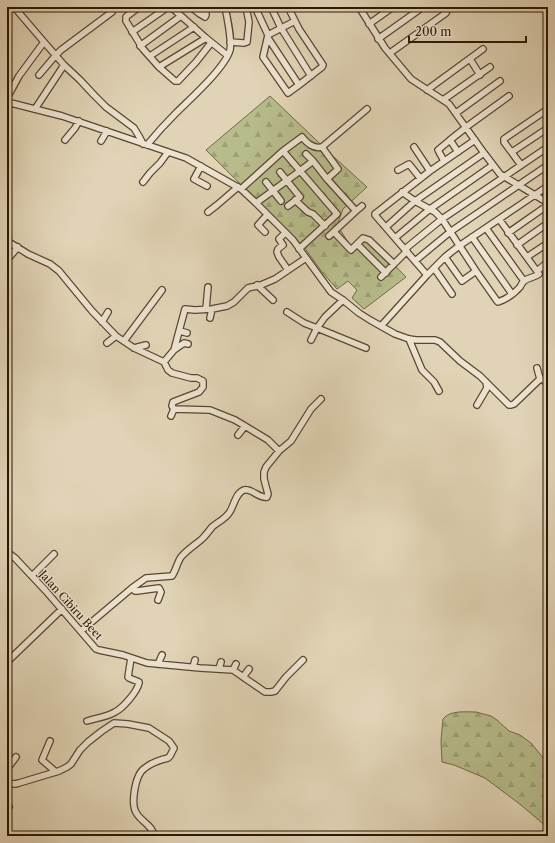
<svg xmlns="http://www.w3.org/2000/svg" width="555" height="843" font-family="'Libre Caslon Text',serif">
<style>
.forest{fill:url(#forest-firs);stroke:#726948}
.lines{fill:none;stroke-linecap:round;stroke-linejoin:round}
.minor-casing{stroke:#5a4631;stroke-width:8}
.minor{stroke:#ece3d0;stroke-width:5.5}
.labels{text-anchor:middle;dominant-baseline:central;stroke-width:3;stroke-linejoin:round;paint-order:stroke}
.street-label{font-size:11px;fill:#2d1605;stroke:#ece3d0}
</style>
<defs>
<pattern id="forest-firs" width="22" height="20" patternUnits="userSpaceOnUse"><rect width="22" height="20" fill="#b7bc8b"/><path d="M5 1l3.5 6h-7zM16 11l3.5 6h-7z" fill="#9ea176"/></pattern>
</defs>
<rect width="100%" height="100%" fill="#e1d4b6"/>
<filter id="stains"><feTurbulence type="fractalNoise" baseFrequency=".005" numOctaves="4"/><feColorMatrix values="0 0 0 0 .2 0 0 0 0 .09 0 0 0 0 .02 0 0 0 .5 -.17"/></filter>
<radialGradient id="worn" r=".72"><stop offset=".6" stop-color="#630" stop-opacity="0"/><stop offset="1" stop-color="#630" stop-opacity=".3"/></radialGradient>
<!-- forest -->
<path class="forest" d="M270 96 335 158 367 187 343 209 337 225 352 248 367 237 406 277 364 309 352 298 357 290 348 281 337 289 322 272 304 247 206 150Z
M476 712 491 716 497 720 509 731 520 735 531 743 545 760 548 759V828L521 805 485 778 454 765 442 762 441 741 443 719C450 710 465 712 476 712Z"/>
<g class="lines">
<defs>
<path id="minor" d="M139 7 127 16 126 17V21L143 49 159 67 175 81H178L196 62 211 43
M171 7 206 38 227 55
M191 7 200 14 205 17 206 15 205 7
M255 7 268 35 263 57 288 93 299 85 322 67 323 65 299 29 288 7
M271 7 281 28 311 76
M359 7 385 48 411 79 449 104 484 153 500 174 548 203
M369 24 393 7
M132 32 168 7
M268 35 295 21
M268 38 299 85
M378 39 423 7
M44 42 64 65 80 80 94 95 106 107 134 128 140 138 143 144
M230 42 244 43 247 42 249 22 246 7
M140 46 181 16
M390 53 446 13
M150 56 194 27
M470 59 480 75
M159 67 206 38
M39 75 56 55 61 50 112 12
M427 90 483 49
M7 98 19 76 44 42 14 7
M443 100 490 67
M7 102 62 116 186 158 225 180 241 189 256 203 293 240 331 292 343 300 359 313 370 320 395 334 409 339 416 340H435L440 342 460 361 480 376 509 405H511L514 404 539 380 542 379 548 384
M35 109 64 65
M456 113 500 81
M65 140 75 128 79 121
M101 141 107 131
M147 145C156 134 166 123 176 113 190 99 225 68 230 50 232 42 227 16 225 7
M322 147 338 169 327 179
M414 147 430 171
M283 151 337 214 299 249
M458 152 450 140 469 125 509 96
M512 152 548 128
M313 161 327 179 356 211 362 206
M444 161 438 150 450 140
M521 165 504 142V139L548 109
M201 166 194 179 207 186
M398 170 409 164 420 178
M280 172 300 197 288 206
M143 182 150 173 160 163 168 152
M266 182 281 201
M241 189 283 151 302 137C307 143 313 149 322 147L367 109
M402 192 415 201 435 212 442 219 476 271 497 301 498 302C507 299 514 294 520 287 521 285 523 282 524 281 529 277 534 278 539 274L499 219
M295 200 308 212 313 214 325 226
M256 203 300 171 313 161 306 154
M208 212 217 205 238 187
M386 227 415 201 484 153
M486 228 524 281
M265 232 258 225 267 215
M334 232 351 250 363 238 369 240 394 264
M285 233 279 239 283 245 278 249 277 252 279 257 288 270
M508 233 548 205
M329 236 356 211
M472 237 512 294
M395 238 430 209 493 165
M7 241 28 254 50 264 59 271 92 311 116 336 134 348 164 362 168 370 172 373 191 378H197L203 381V387L199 392 173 402 172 406 174 409
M357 244 386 273
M517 245 548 223
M405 249 442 219 548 147
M445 257 462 281 476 271
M527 257 548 243
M7 260 18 247
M415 261 450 232 548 165
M434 268 452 294
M537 271 548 262
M427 275 375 215V214L430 171 475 140
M381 277 407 251
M257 285 273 300
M206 309 208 287
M287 312 304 323 317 328 366 348
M210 318 212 309
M102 322 108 312
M381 326 427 275 445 257 459 246 548 186
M180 331 187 333
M409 339 422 370 434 382 439 391
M311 340 317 328 325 317 343 300
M124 341 162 290
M107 343 116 336
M134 348 146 345
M174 350 184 343 188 344
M164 362 174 350 185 309 195 310 212 309 227 306 234 302 248 288 261 285 275 279 306 258
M537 368 540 379
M477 405 487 388 486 382
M174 409 210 410 235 420 245 426 268 440 279 451
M171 416 174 409
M238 435 245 426
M7 552 15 558 45 590 96 649 99 650 123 655 147 663 200 668 233 670 265 692H271L275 691 286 677 303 660
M32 576 54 554
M132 588 135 591H137L159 588 161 592 158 600
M81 631 132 588 146 578 172 576C176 570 177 563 181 557 187 550 195 545 202 539 206 535 209 531 212 527 218 522 225 519 229 513 234 507 235 493 244 490 252 488 259 499 267 497L268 494 264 479V472L266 467 279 451 291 441 311 409 321 399
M7 662 62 609
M158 664 162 655
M193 667 195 660
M219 669 221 662
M233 670 236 664
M243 677 249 669
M87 721C96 718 107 717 115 712 123 708 137 692 139 683V682L129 678 128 677 131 658
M50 741 42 760 56 772
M7 769 16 757
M7 783 15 784 19 783 59 771 67 767 71 764 80 750 88 742 102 731 114 723 128 724 149 728 169 741 174 748 170 756 168 758C160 760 151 763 145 768 135 774 130 805 137 814 142 822 153 826 154 836
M7 805 9 807"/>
</defs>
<!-- minor casing -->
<use href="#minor" class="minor-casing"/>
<!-- minor -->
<use href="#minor" class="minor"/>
</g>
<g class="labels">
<!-- street labels -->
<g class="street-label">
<text transform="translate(71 605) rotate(48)">Jalan Cibiru Beet</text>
</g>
</g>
<!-- margin -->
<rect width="555" height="843" fill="none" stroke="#e1d4b6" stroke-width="24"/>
<rect x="8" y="8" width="539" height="827" fill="none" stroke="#2d1605" stroke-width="2"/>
<rect x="12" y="12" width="531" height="819" fill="none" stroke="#2d1605"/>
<!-- scale -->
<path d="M409 36v6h117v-6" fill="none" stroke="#2d1605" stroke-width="2"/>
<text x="415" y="36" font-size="12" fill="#2d1605" stroke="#ece3d0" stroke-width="3" paint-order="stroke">200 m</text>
<rect width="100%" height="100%" filter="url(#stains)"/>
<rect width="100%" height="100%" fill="url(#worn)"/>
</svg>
